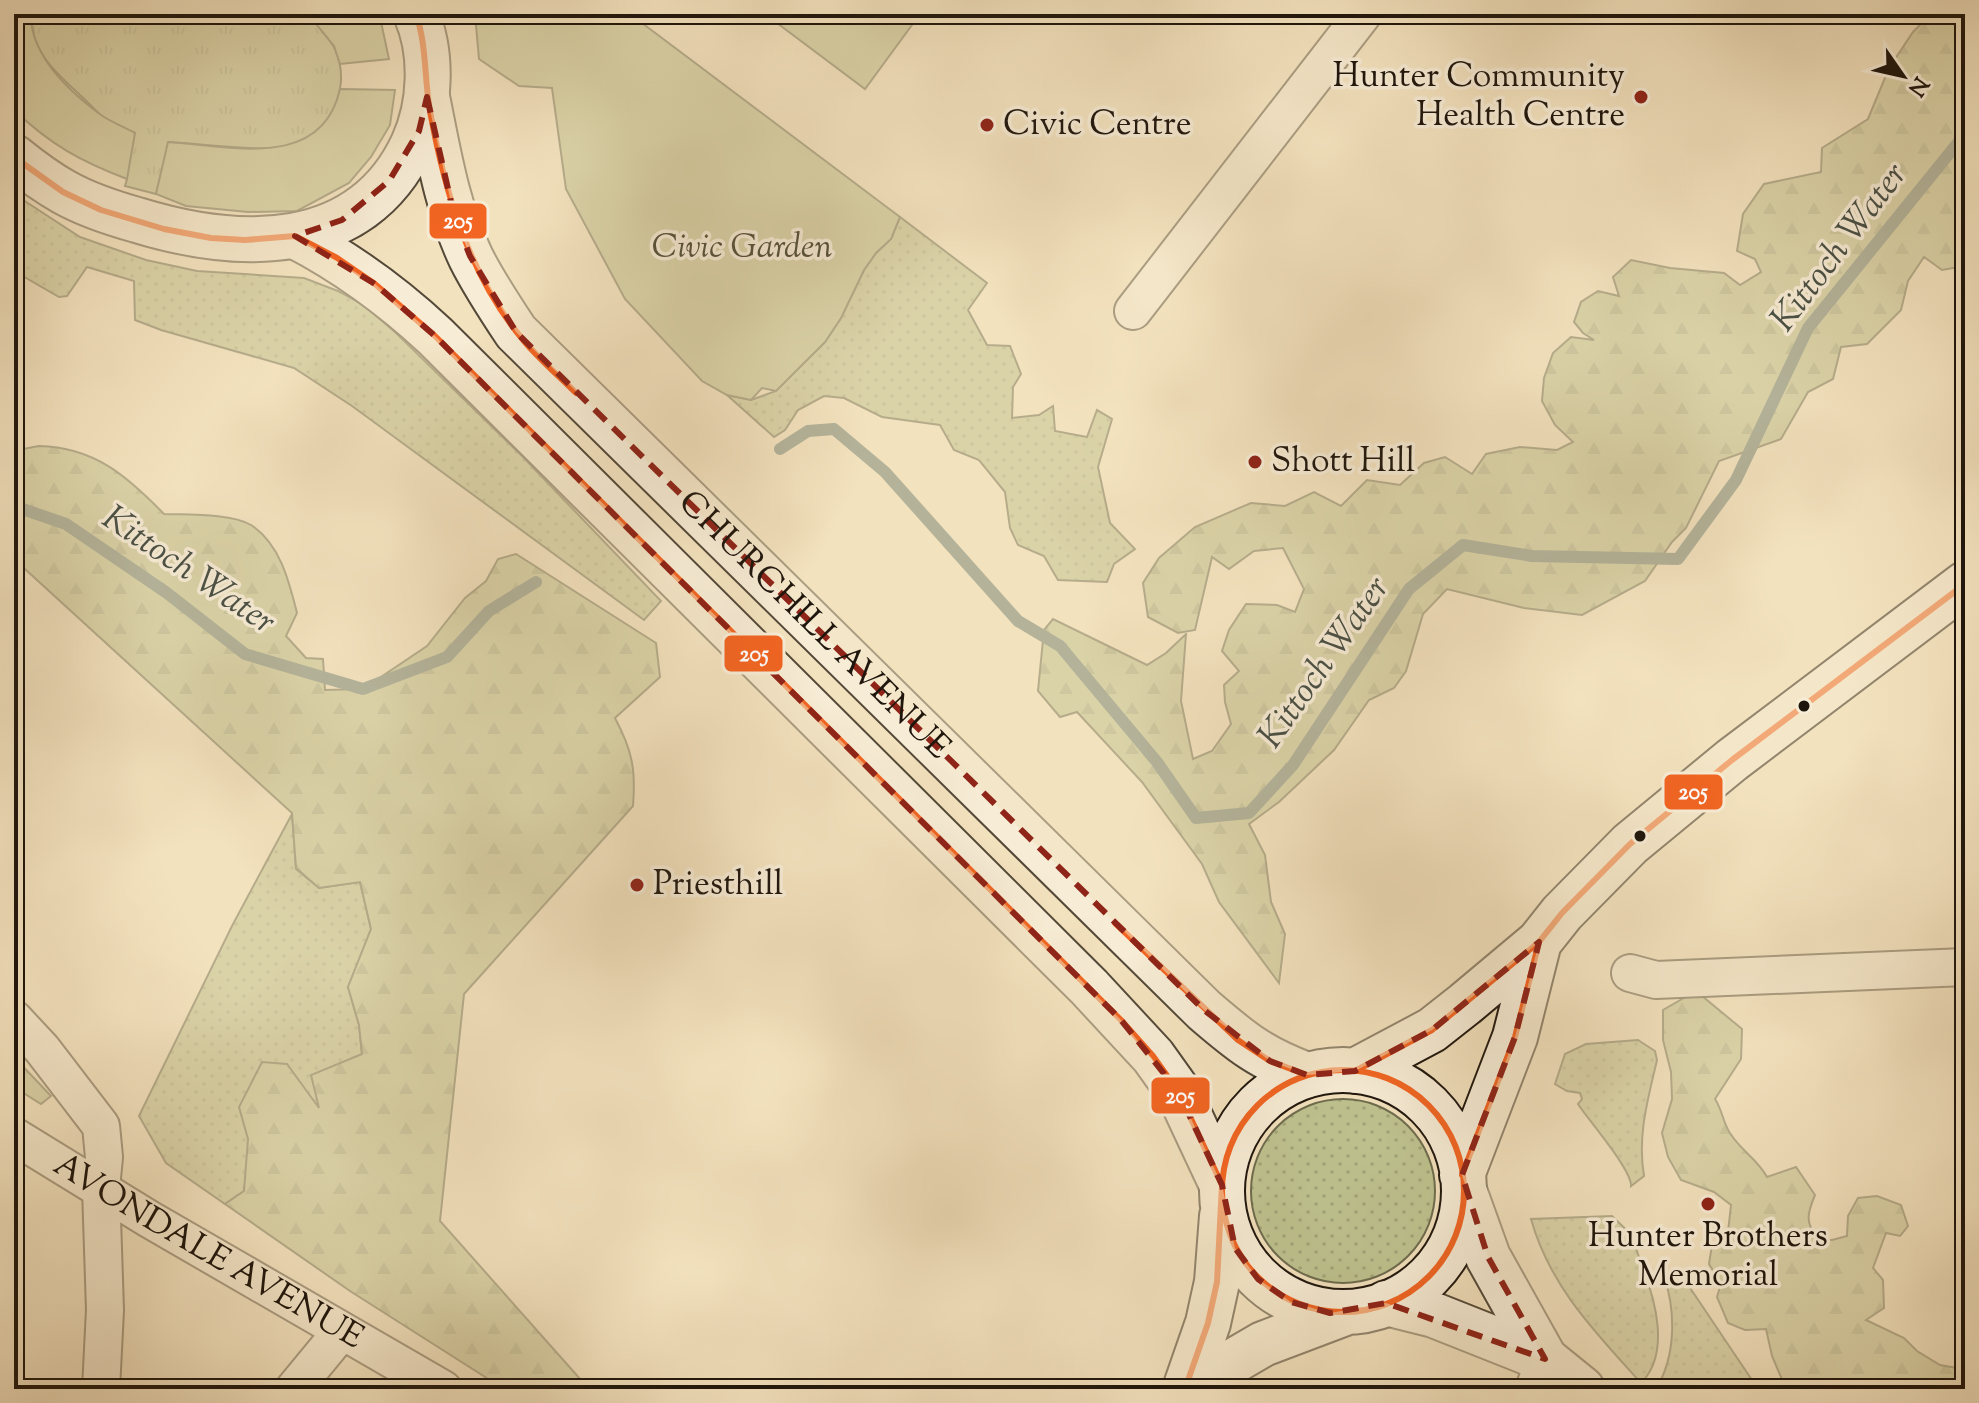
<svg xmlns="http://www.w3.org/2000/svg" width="1979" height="1403" font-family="'Sorts Mill Goudy',serif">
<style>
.grass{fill:url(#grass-dots);stroke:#6e6c4e;stroke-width:2}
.forest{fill:url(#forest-firs);stroke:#6e6c4e;stroke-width:2}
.park{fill:url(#park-tufts);stroke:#6e6c4e;stroke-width:2}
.garden{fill:#bec28f;stroke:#6e6c4e;stroke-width:2}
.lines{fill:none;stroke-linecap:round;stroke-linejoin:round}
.stream{stroke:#697b6f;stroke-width:12}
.minor-casing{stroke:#544939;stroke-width:40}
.tertiary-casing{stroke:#544939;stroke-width:48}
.secondary-casing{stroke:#1f160d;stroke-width:48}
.minor{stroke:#f7ecd5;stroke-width:36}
.tertiary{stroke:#f7ecd5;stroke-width:44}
.secondary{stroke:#f7ecd5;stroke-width:44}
.bus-1-casing{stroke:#f7ecd5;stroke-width:12}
.bus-1{stroke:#f26522;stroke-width:6}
.marked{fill:none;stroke:#8f2418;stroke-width:6;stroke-dasharray:16 10;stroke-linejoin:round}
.poi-dot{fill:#8f2418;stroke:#f7ecd5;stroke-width:3}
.bus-dot{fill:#1f160d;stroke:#f7ecd5;stroke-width:3}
.labels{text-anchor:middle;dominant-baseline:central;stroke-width:7;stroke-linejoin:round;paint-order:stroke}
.poi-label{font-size:34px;fill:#1f160d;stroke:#f7ecd5;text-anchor:start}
.park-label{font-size:34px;font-style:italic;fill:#57523a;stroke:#f7ecd5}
.street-label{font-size:34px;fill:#1f160d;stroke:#f7ecd5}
.water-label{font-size:36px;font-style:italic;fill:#4a5146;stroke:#f7ecd5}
.line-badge{stroke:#f7ecd5;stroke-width:3}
.badge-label{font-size:22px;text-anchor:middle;font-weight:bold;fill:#fff}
</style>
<defs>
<pattern id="grass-dots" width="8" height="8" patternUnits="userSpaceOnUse" patternTransform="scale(2)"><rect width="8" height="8" fill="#bec28f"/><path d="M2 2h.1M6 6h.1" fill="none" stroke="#a3a67a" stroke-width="1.8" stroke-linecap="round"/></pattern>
<pattern id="forest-firs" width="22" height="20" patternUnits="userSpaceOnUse" patternTransform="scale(2)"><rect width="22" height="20" fill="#bec28f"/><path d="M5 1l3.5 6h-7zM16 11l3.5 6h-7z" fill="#a3a67a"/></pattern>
<pattern id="park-tufts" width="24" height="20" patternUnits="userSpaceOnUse" patternTransform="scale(2)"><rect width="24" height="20" fill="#bec28f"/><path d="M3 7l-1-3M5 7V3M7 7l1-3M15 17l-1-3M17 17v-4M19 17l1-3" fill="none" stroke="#a3a67a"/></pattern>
</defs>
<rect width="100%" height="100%" fill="#f3e2be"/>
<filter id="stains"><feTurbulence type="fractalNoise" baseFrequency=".0025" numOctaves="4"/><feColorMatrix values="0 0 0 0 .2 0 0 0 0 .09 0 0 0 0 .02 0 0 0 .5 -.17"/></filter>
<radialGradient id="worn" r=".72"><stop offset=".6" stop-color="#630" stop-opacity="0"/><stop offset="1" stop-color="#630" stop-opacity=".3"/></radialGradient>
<!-- grass -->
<path class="grass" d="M14 194 80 237 146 260 197 271 304 278 338 291 365 306 396 333 523 457 661 601 644 620 352 406 294 368 161 330 135 320 134 281 87 267 67 296 59 297 14 271Z
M900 217 987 283 968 310 987 345 1010 346 1021 374 1013 387 1012 418 1039 415 1053 406 1055 431 1087 437 1097 410 1112 419 1098 467 1110 523 1135 549 1114 564 1107 582 1058 580 1044 556 1018 545 1010 528 1005 492 979 460 954 450 940 425 882 417 844 398 824 396 798 410 785 430 774 437 727 395 751 400 776 391 825 342 841 318 864 270 876 253 891 239Z
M292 814 296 869 319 888 360 882 371 929 348 987 359 1025 362 1055 321 1110 250 1146 244 1191 225 1204 166 1163 139 1116 232 926Z
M1638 1040 1655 1051 1657 1060C1648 1099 1637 1136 1644 1176L1631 1186C1632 1170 1589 1121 1578 1104L1582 1099 1580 1093 1567 1091 1555 1084 1565 1054 1586 1044Z
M1251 1191a92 92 0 1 1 184 0a92 92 0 1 1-184 0Z
M1612 1216C1618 1222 1625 1228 1630 1234 1635 1242 1638 1254 1641 1264 1655 1298 1671 1353 1641 1383 1596 1333 1550 1287 1531 1219Z
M1678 1270 1758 1389H1656C1676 1356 1676 1312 1664 1276Z"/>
<!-- forest -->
<path class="forest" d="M1931 14H1965V266L1942 270 1924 257 1908 281 1901 310 1867 344 1841 347 1833 379 1808 392 1781 439 1719 461 1686 528 1672 542 1645 581 1582 615 1524 608 1447 589 1423 614 1406 671 1394 688 1369 700 1334 750 1279 802 1249 824 1265 855 1271 902 1285 934 1279 983 1219 902 1202 864 1142 782 1077 712 1060 717 1038 691 1044 630 1053 619 1147 665 1166 653 1186 634 1181 701 1193 759 1212 751 1231 724 1225 702 1224 685 1239 671 1222 651 1229 630 1246 604 1277 605 1295 612 1304 589 1283 548 1254 551 1229 569 1212 557 1195 630 1178 633 1148 617 1143 583 1159 558 1195 527 1251 503 1285 506 1314 492 1341 506 1367 480 1400 485 1424 463 1445 457 1472 474 1486 454 1520 447 1557 450 1573 442 1555 425 1542 401 1544 378 1553 353 1571 337 1594 340 1583 333 1574 322 1581 302 1598 291 1619 296 1613 277 1631 260 1670 268 1724 273 1740 285 1761 272 1755 259 1737 251 1743 214 1764 184 1821 172 1822 148 1868 119 1889 68 1913 32Z
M39 446C94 447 127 476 164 514 187 515 231 513 251 525 280 544 289 581 297 613L286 636 306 658 323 659 325 690 363 689 427 646 465 598 486 581 498 559 516 554 656 643 660 677 615 718C632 750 636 769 633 806L464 994 440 1221 589 1389H504L350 1291 225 1204 244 1191 248 1139 239 1107 262 1062 287 1064 319 1108 311 1075 362 1054 359 1025 348 987 371 929 360 882 319 888 296 868 292 813 14 559V448L18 450Z
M1696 991 1742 1029 1741 1059 1715 1099C1723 1111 1723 1125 1732 1136 1742 1151 1758 1160 1767 1177L1796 1167 1815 1195C1807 1214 1805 1223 1818 1239L1832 1240 1847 1236 1848 1216 1858 1198 1877 1196 1901 1205 1908 1226 1900 1236 1886 1233 1873 1268 1883 1280 1884 1308 1866 1320 1904 1338 1917 1351 1940 1365 1957 1368 1965 1372V1389H1786L1772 1356 1766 1329 1745 1330 1728 1323 1717 1297 1721 1284 1709 1264 1712 1245 1727 1241 1731 1205 1714 1192 1681 1180 1668 1157 1662 1133 1672 1099 1671 1072 1663 1040V1010Z
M14 1057 51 1096 41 1104 14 1087Z"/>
<!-- park -->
<path class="park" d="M31 14H308C317 25 329 36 335 49 355 94 323 145 275 148 240 150 203 144 169 142L156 194 125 186 127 179C120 161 112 128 100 115 72 83 30 62 31 14Z"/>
<!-- garden -->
<path class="garden" d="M14 14H31C30 55 70 92 101 115 111 122 124 127 135 133L127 179C80 161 51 145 14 110Z
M308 14H375L381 22 389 59 340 64 334 46Z
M475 14H630L900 217 891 239 876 253 864 270 841 318 825 342 776 391 762 388 751 400 727 395 702 381 625 299 566 189 552 88 519 86 479 59Z
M783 14H920L865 89 777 23Z
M340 89 395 90 390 125 371 157 349 183 297 211 248 212 186 206 156 194 168 142C230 146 322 171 340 89Z"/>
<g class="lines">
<!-- stream -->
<path class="stream" d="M780 449 808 431 834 429 885 472 1018 621 1060 646 1157 762 1196 818 1249 813 1293 765 1409 589 1463 545 1532 556 1678 559 1736 480 1808 328 1965 134
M14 506 66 524 167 593 245 654 363 689 447 657 489 611 536 582"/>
<defs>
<g id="minor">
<path d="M1133 311 1363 14"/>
<path d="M1630 973 1656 980 1965 967"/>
<path d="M14 1019 42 1049 101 1126 104 1157 101 1188 105 1310 101 1389"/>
<path id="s1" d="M14 1136 149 1219 443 1389"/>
<path d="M294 1389 341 1332"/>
<path d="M1534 1389 1545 1359"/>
</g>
<g id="tertiary">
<path id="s2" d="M427 97C438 151 447 208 471 258 484 284 500 308 516 332L1204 1010C1241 1042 1261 1058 1307 1075"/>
<path d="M14 157C30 170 46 182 64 192 87 205 112 213 137 220 238 251 361 256 413 144 431 105 433 53 416 14"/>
<path d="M295 236C347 263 392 296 435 336L1089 987 1153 1056 1178 1091 1222 1185"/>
<path d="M1465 1193 1488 1257 1545 1359"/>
<path d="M1386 1303 1434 1315 1545 1359 1582 1389"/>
</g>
<path id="secondary" d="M1222 1191a121 121 0 1 1 242 0a121 121 0 1 1-242 0Z
M1355 1071 1432 1030 1465 1004 1539 942 1562 913 1630 844 1732 760 1965 584
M1462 1175 1515 1037 1539 942
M1185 1389 1208 1323 1217 1282 1222 1216
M1186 1389 1263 1344 1345 1313"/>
</defs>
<!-- minor casing -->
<use href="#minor" class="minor-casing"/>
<!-- tertiary casing -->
<use href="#tertiary" class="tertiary-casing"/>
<!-- secondary casing -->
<use href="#secondary" class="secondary-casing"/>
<!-- minor -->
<use href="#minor" class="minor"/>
<!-- tertiary -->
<use href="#tertiary" class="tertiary"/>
<!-- secondary -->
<use href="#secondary" class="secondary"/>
<defs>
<path id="bus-1" d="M416 14C427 46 424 78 430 111 445 193 469 276 524 341 540 360 559 376 576 393
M14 157 63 192 101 210 164 229 211 238 245 240 295 236 337 258 375 284 435 336 1121 1020 1153 1056 1178 1091 1222 1185 1217 1282 1208 1323 1185 1389
M1115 923 1238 1040 1270 1061 1307 1075
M1222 1191a121 121 0 1 1 242 0a121 121 0 1 1-242 0Z
M1355 1071 1432 1030 1539 942 1550 928
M1462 1175 1515 1037 1539 942 1562 913 1630 844 1732 760 1965 584"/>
</defs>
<!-- bus-1 casing -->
<use href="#bus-1" class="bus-1-casing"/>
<!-- bus-1 -->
<use href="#bus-1" class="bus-1"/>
</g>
<!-- marked area -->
<path d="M0 0H1979V1403H0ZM427 97 454 215 470 256 516 332 1204 1010 1270 1061 1307 1075 1355 1071 1432 1030 1539 942 1515 1037 1462 1175 1488 1257 1545 1359 1386 1303 1330 1313 1291 1302 1258 1279 1235 1248 1222 1185 1178 1091 1121 1020 435 336 375 284 295 236 342 220 389 181 419 131Z" fill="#f3e2be" fill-opacity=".55" fill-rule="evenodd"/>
<path class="marked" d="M427 97 454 215 470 256 516 332 1204 1010 1270 1061 1307 1075 1355 1071 1432 1030 1539 942 1515 1037 1462 1175 1488 1257 1545 1359 1386 1303 1330 1313 1291 1302 1258 1279 1235 1248 1222 1185 1178 1091 1121 1020 435 336 375 284 295 236 342 220 389 181 419 131Z"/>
<!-- markers -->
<g class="poi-dot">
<circle cx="1641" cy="97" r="8"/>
<circle cx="987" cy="125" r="8"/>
<circle cx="1255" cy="462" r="8"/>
<circle cx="637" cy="885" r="8"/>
<circle cx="1708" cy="1204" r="8"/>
</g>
<g class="bus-dot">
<circle cx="1804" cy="706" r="7"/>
<circle cx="1640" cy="836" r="7"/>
</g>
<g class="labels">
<!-- poi labels -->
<g class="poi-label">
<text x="1625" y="77" text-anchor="end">Hunter Community<tspan x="1625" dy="39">Health Centre</tspan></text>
<text x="1003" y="125">Civic Centre</text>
<text x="1271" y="462">Shott Hill</text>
<text x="653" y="885">Priesthill</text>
<text x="1708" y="1237" text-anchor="middle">Hunter Brothers<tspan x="1708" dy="39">Memorial</tspan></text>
</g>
<!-- park labels -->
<g class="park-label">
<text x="742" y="248">Civic Garden</text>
</g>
<!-- street labels -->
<g class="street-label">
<text stroke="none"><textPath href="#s2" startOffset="672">CHURCHILL AVENUE</textPath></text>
<text stroke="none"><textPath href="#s1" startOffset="226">AVONDALE AVENUE</textPath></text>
</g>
<!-- water labels -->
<g class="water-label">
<text transform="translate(1840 248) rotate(-53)">Kittoch Water</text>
<text transform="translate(188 571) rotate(34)">Kittoch Water</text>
<text transform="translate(1325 663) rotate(-55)">Kittoch Water</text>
</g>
</g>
<g class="line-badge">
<rect x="428" y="202" width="60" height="38" rx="8" fill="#f26522"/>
<rect x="723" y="634" width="61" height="39" rx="8" fill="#f26522"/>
<rect x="1663" y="773" width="61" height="38" rx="8" fill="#f26522"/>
<rect x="1150" y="1076" width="61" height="39" rx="8" fill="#f26522"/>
</g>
<g class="badge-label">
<text x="458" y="228">205</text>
<text x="754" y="661">205</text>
<text x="1693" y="799">205</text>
<text x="1180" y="1103">205</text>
</g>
<!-- margin -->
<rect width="1979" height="1403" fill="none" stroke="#f3e2be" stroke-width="48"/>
<rect x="16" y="16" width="1947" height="1371" fill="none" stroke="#1f160d" stroke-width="4"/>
<rect x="24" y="24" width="1931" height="1355" fill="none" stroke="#1f160d" stroke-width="2"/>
<!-- north arrow -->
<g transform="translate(1903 76) rotate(124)" stroke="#f7ecd5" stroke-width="6" paint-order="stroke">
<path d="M0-6L14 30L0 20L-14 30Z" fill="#1f160d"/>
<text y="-12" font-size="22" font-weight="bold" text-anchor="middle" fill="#1f160d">N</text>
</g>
<rect width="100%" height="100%" filter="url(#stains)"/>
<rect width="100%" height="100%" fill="url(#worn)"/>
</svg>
